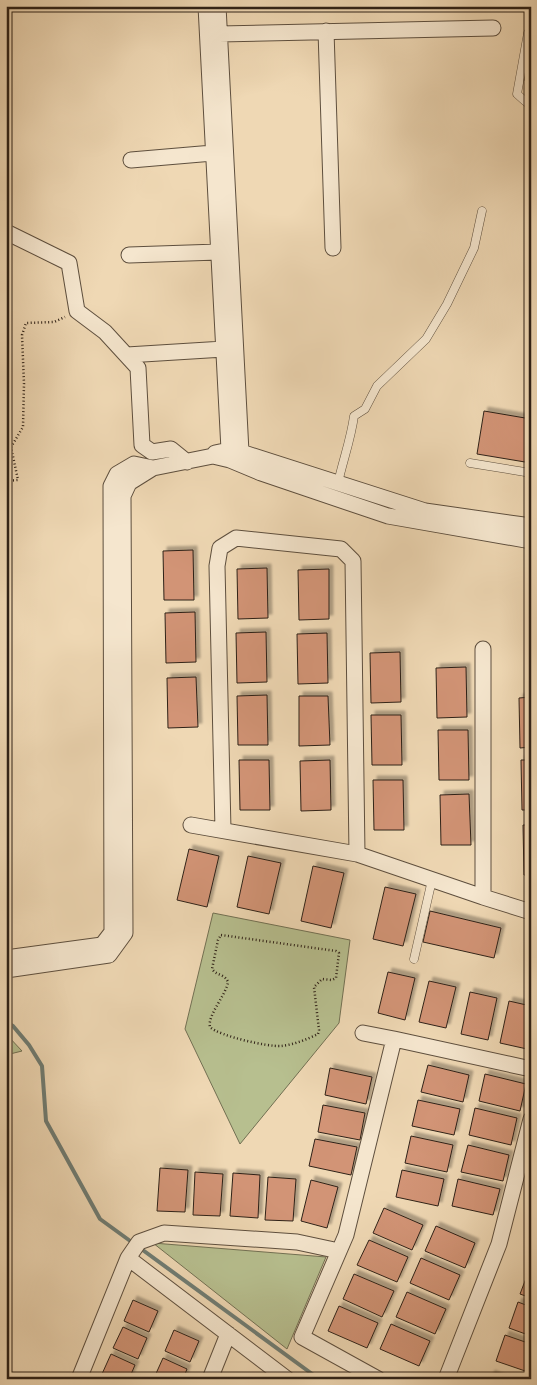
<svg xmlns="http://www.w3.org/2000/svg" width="537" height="1385" font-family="'Gentium Book Plus',serif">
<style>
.green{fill:#b7bf8f;stroke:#727053}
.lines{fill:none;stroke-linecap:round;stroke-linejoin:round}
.stream{stroke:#6f7c73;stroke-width:4}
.building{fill:#d29476;stroke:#2e2117;filter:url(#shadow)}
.lane-casing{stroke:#5e4f3e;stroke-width:9}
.street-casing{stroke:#5e4f3e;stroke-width:17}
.path{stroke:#2e2117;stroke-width:2.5;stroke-dasharray:1 2.5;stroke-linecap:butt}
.lane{stroke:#f5e6ce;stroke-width:8}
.street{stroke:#f5e6ce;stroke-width:15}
</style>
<defs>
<filter id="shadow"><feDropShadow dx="4" dy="-4" stdDeviation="1" flood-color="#0004"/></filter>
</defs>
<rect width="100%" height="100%" fill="#efd8b4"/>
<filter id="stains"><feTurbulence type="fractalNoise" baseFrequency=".004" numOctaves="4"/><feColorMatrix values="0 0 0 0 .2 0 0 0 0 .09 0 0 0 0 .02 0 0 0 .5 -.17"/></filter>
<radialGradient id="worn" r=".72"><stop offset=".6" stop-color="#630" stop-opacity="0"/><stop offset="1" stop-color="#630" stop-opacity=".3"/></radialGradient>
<!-- green -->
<path class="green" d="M213 913 350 940 339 1023 240 1144 185 1029Z
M6 1034 7 1035 22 1051 6 1055Z
M153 1243 326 1257 287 1349Z"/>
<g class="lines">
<!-- stream -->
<path class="stream" d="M6 1022 13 1026 29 1045 42 1066 46 1121 100 1219 133 1243
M140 1248 319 1379"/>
</g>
<!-- building -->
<path class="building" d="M530 43H531V81L524 80Z
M484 411 531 419V463L477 454Z
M193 550 194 600H164L163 551Z
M267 568 268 618 238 619 237 569Z
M329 569V619L299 620 298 570Z
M195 612 196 662 166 663 165 613Z
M266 632 267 682 237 683 236 633Z
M327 633 328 683 298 684 297 634Z
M400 652 401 702 371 703 370 653Z
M466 667 467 717 437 718 436 668Z
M196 677 198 727 168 728 167 678Z
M267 695 268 745H238L237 696Z
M299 696H328L330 745 299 746Z
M531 697V747L520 748 519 698Z
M371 715H401L402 765H372Z
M438 730H468L469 780H439Z
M239 760H269L270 810H240Z
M330 760 331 810 301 811 300 761Z
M521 760H531V810H522Z
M373 780H403L404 830H374Z
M469 794 471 845H441L440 795Z
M523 825H531V875H524Z
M189 849 219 856 207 907 177 900Z
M248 856 281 863 269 914 237 907Z
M313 866 344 873 331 928 301 921Z
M385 887 416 894 403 946 373 939Z
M430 911 501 928 494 958 423 942Z
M388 972 415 978 405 1020 378 1013Z
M429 981 456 987 446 1028 419 1022Z
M470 992 497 998 488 1040 461 1034Z
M509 1001 531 1006V1032L527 1049 500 1043Z
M428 1065 469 1075 463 1102 421 1092Z
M330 1068 372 1077 366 1104 325 1095Z
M485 1074 526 1084 520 1111 479 1101Z
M418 1100 460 1109 454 1135 412 1126Z
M323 1105 365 1113 360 1140 318 1132Z
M475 1108 517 1118 511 1145 469 1135Z
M411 1136 453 1145 447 1172 405 1163Z
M315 1139 357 1147 351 1175 309 1166Z
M468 1145 509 1155 503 1181 461 1172Z
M160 1168 188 1170 185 1212 157 1211Z
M402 1170 444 1179 438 1206 396 1197Z
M195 1172 223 1174 220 1216 193 1215Z
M233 1173 260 1175 258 1218 230 1216Z
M268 1177 296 1179 293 1221 265 1220Z
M458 1179 500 1189 493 1215 452 1206Z
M311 1180 338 1187 327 1228 301 1221Z
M384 1208 423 1225 412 1250 373 1233Z
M436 1226 475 1243 465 1268 425 1251Z
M369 1240 408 1257 397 1282 357 1265Z
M421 1258 460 1275 449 1300 410 1283Z
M530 1268H531V1298L520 1294Z
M354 1274 394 1291 382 1317 343 1299Z
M407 1292 446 1309 435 1334 396 1317Z
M133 1300 158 1311 149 1332 124 1321Z
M518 1302 531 1307V1336L509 1328Z
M339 1306 378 1323 367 1348 328 1331Z
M391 1324 430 1341 419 1366 380 1349Z
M123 1327 147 1338 138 1359 113 1348Z
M174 1330 199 1341 190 1362 165 1351Z
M505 1335 531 1344V1373L496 1361Z
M111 1354 135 1365 129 1379H112L102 1374Z
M163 1358 187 1369 183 1379 154 1378Z
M491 1374 502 1379H489Z"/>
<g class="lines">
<defs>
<path id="lane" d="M531 30 528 33 517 94 526 102 531 104
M470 463 531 473
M338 483C343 460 351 439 354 416L365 409 377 386 426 339 447 304 474 248 482 211
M414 959 432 880"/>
<path id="street" d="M206 6 229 450
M218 6 241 452
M326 31 333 248
M219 34 493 28
M131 160 213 153
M6 232 69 263 77 311 105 332 138 368 142 445 152 452 171 449 187 462
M129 255 218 252
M127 355 224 349
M213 456 230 460 261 473 388 516 531 541
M191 825 357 854 483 897 531 912
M223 830 217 566 220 548 236 538 341 549 353 561 357 854
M483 897V649
M6 958 102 945 112 932 111 486 117 474 134 464 153 468 213 456 215 453 229 450 241 452 425 511 531 526
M6 970 109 955 125 933 123 496 129 483 153 468
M363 1033 394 1039
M128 1258 139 1242 164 1233 297 1242 339 1251
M79 1379 128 1258 287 1379
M210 1379 228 1334
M378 1379 302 1337 346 1235 394 1039 531 1069
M446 1379 499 1244 531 1119"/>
</defs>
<!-- lane casing -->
<use href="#lane" class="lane-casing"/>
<!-- street casing -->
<use href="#street" class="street-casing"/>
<!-- path -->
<path class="path" d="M6 481 18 480 11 447 23 427 24 384 22 335 26 323 54 322 65 317
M221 935 336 951 339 953 336 978 332 980 322 979 314 987 319 1030 318 1034C308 1039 293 1045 281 1046 268 1047 219 1036 210 1027 207 1016 226 995 228 982 225 974 217 976 212 969L218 940Z"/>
<!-- lane -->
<use href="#lane" class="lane"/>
<!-- street -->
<use href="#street" class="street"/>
</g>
<!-- margin -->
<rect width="537" height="1385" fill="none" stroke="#efd8b4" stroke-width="25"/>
<rect x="8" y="8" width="522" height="1370" fill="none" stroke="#2e2117" stroke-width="2.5"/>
<rect x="12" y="12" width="512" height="1360" fill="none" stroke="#2e2117"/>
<rect width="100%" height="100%" filter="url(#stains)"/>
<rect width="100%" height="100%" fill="url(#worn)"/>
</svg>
